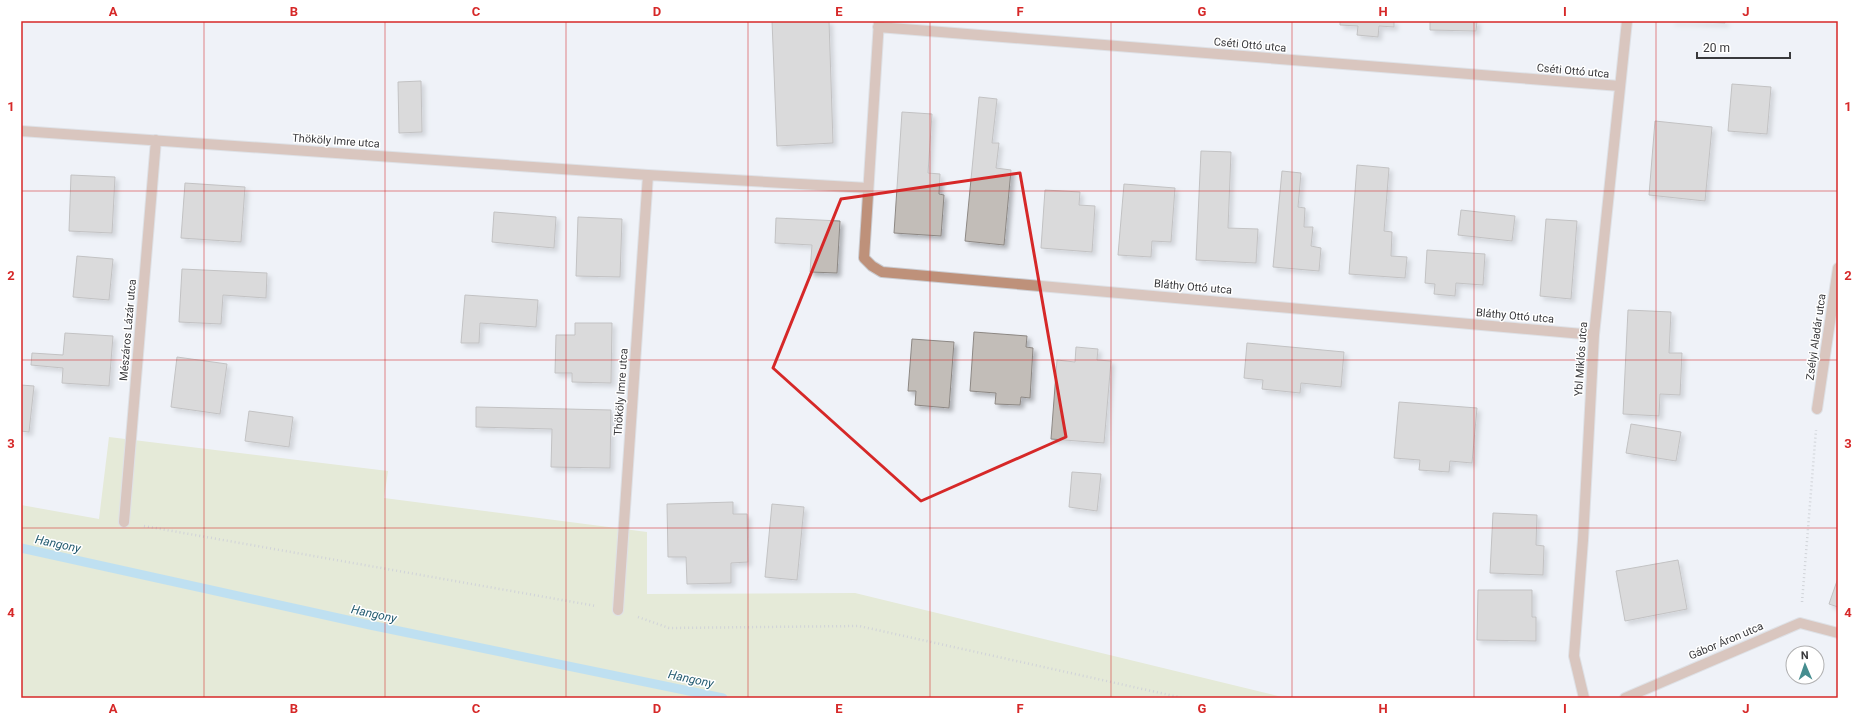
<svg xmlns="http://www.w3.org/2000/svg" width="1859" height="719" font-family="Roboto,sans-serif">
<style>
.green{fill:#d9dfb1}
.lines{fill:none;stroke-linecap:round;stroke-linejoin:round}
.stream{stroke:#86cbe8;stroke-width:9}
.building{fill:#c2bdb8;stroke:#8d8884;filter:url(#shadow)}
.minor-casing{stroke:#cbcdd2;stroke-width:12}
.path{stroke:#acaeb3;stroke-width:2.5;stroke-dasharray:1 3;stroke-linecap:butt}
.minor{stroke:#be917a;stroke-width:10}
.marked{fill:none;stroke:#d62828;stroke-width:3;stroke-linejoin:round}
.grid{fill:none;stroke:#d62828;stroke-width:1;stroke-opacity:0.55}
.labels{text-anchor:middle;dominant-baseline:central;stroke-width:3;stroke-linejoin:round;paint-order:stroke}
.street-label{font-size:11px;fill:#39393c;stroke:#fff}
.water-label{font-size:12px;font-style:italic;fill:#255c71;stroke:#fff}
.neatline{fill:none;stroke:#d62828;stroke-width:1.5}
.grid-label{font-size:13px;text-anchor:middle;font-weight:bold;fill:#d62828}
</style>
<defs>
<filter id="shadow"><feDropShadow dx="3.5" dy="3.5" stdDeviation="2" flood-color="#0004"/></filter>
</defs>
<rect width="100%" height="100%" fill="#eff2f8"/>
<!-- green -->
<path class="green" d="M109 437 388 471 384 498 647 532V594L855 593 1286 698H21V505L99 519Z"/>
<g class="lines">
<!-- stream -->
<path class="stream" d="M21 548 370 625 723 698"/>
</g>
<!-- building -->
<path class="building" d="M772 21H829L833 143 777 146Z
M1340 21H1394V27L1379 26 1378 37 1357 35 1358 26 1340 25Z
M1430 21H1477L1476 31 1430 30Z
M1671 21H1725V23Z
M421 81 422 132 399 133 398 82Z
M1732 84 1771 87 1767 134 1728 131Z
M979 97 997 99 992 143H999L996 168 1011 170 1004 245 965 241Z
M902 112 932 114 928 173 940 174 939 194 944 195 941 236 894 233Z
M1655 121 1712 127 1705 201 1649 195Z
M1201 151 1231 152 1228 228 1258 229 1256 263 1196 260Z
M1357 165 1389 168 1384 231 1392 232 1391 256 1407 257 1405 278 1349 274Z
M1282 171 1301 173 1298 207 1305 208 1304 227H1313L1311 246 1321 248 1319 271 1273 267Z
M71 175 115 177 112 233 69 231Z
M185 183 245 187 241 242 181 238Z
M1124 184 1175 188 1171 242 1152 241 1151 257 1118 255Z
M1045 190 1080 192 1079 205 1095 206 1092 252 1041 248Z
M1461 210 1515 216 1512 241 1458 235Z
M494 212 556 217 554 248 492 242Z
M578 217 622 219 620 277 576 276Z
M776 218 840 221 837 273 810 272 812 245 775 243Z
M1546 219 1577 221 1571 299 1540 296Z
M1427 250 1485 254 1483 285 1456 283 1455 296 1434 294 1435 284 1425 283Z
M77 256 113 259 109 300 73 297Z
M182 269 267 273 266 298 223 295 221 324 179 322Z
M465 295 538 300 536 327 480 323 479 343H461Z
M1628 310 1671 312 1669 353H1682L1680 395 1660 394 1659 416 1623 414Z
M575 323H612L611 383 572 382V373H555L556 335H575Z
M974 332 1027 336 1026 347 1033 348 1030 398 1021 397 1020 405 995 404 996 393 970 391Z
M65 333 113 336 109 386 62 383 63 368 31 365 32 353 63 355Z
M912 339 954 342 949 408 915 405 916 391H908Z
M1247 343 1344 352 1341 387 1301 383 1300 393 1262 389 1263 380 1244 378Z
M1076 347 1098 349 1097 360 1111 361 1104 443 1051 439 1057 360 1075 362Z
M177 357 227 364 220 414 171 407Z
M21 385 34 386 29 432 21 431Z
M1399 402 1477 408 1472 463 1450 461 1449 472 1419 470 1420 460 1394 458Z
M476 407 611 410 610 468 551 467 552 429 476 427Z
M249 411 293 417 289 447 245 441Z
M1631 424 1681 432 1676 461 1626 453Z
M1072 472 1101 474 1097 511 1069 507Z
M733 502V514H747L748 562 731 563V583L687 584 686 557H668L667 504Z
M772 504 804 507 797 580 765 577Z
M1493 513 1537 515 1536 545 1544 546 1543 575 1490 573Z
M1678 560 1687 609 1625 621 1616 571Z
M1838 578V607L1829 604Z
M1478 590H1532V617H1536V641L1477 640Z"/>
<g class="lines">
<defs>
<path id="minor" d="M879 21 864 258 872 266 882 272 1594 335
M878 27 1620 86
M21 131 648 175 868 188
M1817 409 1838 268
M124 522 156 140
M618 610 648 175
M1584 698 1574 656 1583 540 1594 335 1627 21
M1625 698 1800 623 1838 633"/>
</defs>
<!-- minor casing -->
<use href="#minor" class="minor-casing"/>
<!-- path -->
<path class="path" d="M144 526 596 606
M1802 602 1816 430
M638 617 669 628 859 626 1183 698"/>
<!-- minor -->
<use href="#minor" class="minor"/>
</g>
<!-- marked area -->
<path d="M0 0H1859V719H0ZM1020 173 1066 437 921 501 773 368 841 199Z" fill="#eff2f8" fill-opacity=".55" fill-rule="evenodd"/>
<path class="marked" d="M1020 173 1066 437 921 501 773 368 841 199Z"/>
<!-- grid -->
<path class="grid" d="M204 21V698M385 21V698M566 21V698M748 21V698M930 21V698M1111 21V698M1292 21V698M1474 21V698M1656 21V698M21 191H1838M21 360H1838M21 528H1838"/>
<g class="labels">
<!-- street labels -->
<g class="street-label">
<text transform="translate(1250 45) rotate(5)">Cséti Ottó utca</text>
<text transform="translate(1573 71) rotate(5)">Cséti Ottó utca</text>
<text transform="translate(336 141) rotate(4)">Thököly Imre utca</text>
<text transform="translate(1193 287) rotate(5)">Bláthy Ottó utca</text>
<text transform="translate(1515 316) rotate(5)">Bláthy Ottó utca</text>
<text transform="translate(128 330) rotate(-85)">Mészáros Lázár utca</text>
<text transform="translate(1816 337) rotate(-82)">Zsélyi Aladár utca</text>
<text transform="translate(1581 359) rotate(-86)">Ybl Miklós utca</text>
<text transform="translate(621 392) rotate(-86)">Thököly Imre utca</text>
<text transform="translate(1726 641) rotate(-23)">Gábor Áron utca</text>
</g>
<!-- water labels -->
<g class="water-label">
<text transform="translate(58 544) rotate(12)">Hangony</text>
<text transform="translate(374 614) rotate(12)">Hangony</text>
<text transform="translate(691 679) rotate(12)">Hangony</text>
</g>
</g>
<!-- border -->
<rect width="1859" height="719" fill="none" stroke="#ffffff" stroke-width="44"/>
<!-- north arrow -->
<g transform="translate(1805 665) rotate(358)"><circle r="19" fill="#ffffff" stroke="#b0b0b1"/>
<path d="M0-3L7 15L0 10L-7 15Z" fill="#458d8f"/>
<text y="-6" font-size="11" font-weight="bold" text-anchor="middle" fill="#39393c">N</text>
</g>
<!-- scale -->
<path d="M1697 52v6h93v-6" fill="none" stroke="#39393c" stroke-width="2"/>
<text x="1703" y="52" font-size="12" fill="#39393c" stroke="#ffffff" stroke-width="3" paint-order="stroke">20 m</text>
<rect x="22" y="22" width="1815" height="675" class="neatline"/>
<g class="grid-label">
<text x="113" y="16">A</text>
<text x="294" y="16">B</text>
<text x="476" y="16">C</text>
<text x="657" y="16">D</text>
<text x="839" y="16">E</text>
<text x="1020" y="16">F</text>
<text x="1202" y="16">G</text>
<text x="1383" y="16">H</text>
<text x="1565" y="16">I</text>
<text x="1746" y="16">J</text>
<text x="11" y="111">1</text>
<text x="1848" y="111">1</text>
<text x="11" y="280">2</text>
<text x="1848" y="280">2</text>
<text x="11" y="448">3</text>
<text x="1848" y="448">3</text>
<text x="11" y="617">4</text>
<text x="1848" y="617">4</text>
<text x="113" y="713">A</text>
<text x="294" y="713">B</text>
<text x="476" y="713">C</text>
<text x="657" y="713">D</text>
<text x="839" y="713">E</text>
<text x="1020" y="713">F</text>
<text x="1202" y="713">G</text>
<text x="1383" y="713">H</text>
<text x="1565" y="713">I</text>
<text x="1746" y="713">J</text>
</g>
</svg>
